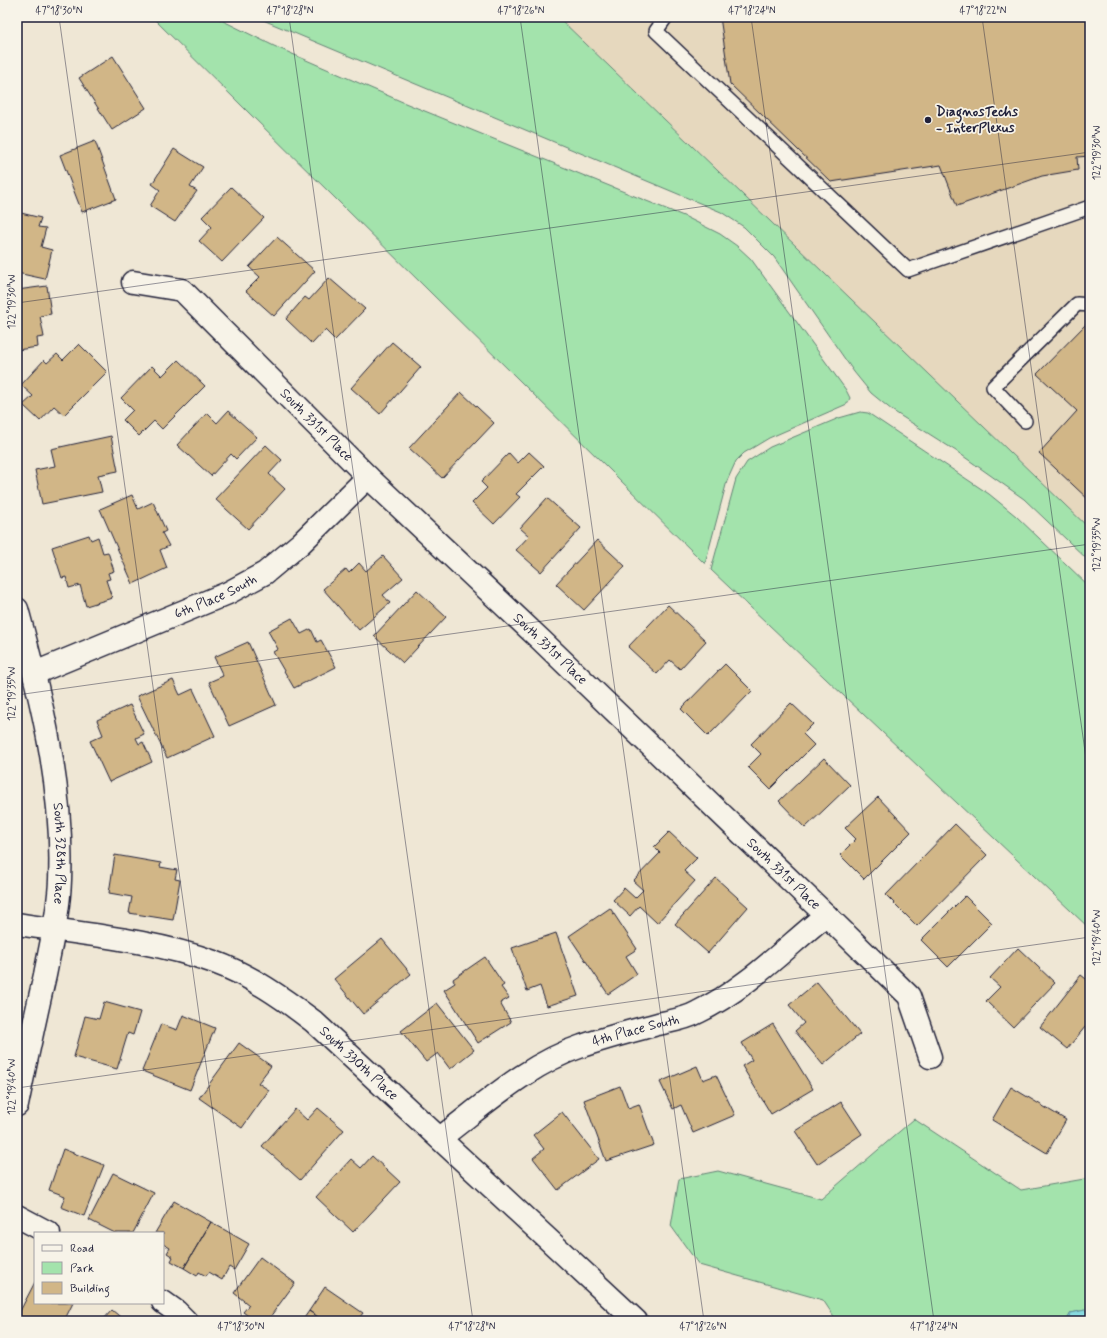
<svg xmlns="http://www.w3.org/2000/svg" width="1107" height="1338" font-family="Mynerve,sans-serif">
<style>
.built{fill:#e6d8be}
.green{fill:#a3e3ac;stroke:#628274}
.water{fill:#88dadf;stroke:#5f909d}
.building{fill:#d1b687;stroke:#22223b}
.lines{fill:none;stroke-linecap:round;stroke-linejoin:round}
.lane-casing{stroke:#22223b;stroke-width:16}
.street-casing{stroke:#22223b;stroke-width:25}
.lane{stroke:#f7f3e8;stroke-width:13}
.street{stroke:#f7f3e8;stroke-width:22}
.ticks{fill:none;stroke:#22223b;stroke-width:1;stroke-opacity:0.45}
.poi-dot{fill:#22223b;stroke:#f7f3e8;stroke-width:1.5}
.labels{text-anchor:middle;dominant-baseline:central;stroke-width:3.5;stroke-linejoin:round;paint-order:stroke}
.poi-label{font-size:14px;font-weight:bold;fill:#22223b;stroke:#f7f3e8;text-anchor:start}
.street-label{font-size:14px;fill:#22223b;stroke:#f7f3e8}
.neatline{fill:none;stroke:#22223b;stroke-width:1.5}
.ticks-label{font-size:10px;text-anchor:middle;fill:#22223b}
</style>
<rect width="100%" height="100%" fill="#efe7d5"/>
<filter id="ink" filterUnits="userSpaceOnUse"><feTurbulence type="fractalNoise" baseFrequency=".025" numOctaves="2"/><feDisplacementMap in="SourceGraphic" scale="8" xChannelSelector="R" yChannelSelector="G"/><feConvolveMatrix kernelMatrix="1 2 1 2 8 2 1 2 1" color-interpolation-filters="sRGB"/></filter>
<g filter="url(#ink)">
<!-- built -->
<path class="built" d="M558 17H1090V529Z"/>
<!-- green -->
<path class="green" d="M152 17H215L274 46 405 103 686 217 720 234 737 246 751 259 846 390 850 398 847 404 769 438 744 453 736 461 727 481 705 564Z
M256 17H558L1090 529V562L1024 499 956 451 893 411 871 393 854 372 774 257 744 227 721 212Z
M860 412 868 413 989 494 1016 516 1090 587V929L711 570 736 479 747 462 770 447 839 418Z
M914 1119 1021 1190 1090 1178V1313L1085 1310 1071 1313 1066 1321H837L823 1300 699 1265 671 1226 679 1179 718 1171 821 1199Z"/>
<!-- water -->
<path class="water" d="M1085 1310 1090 1313V1321H1066L1071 1313Z"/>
<!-- building -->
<path class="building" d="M720 17H1090V156L1077 157 1078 170 1042 176 957 206 941 165 831 182 730 84Z
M113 56 146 108 112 130 79 78Z
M95 141 116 199 82 212 60 155Z
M174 149 203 167 190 187 197 191 175 222 150 206 160 190 152 184Z
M231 187 264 218 222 262 199 241 212 227 202 217Z
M17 212 41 218 38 227 46 228 41 247 52 250 45 279 17 273Z
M277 237 315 271 274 316 246 291 260 277 249 267Z
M329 278 365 309 335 340 325 330 312 344 286 319 305 297 309 300Z
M47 286 51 314 40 316 44 337 37 338 38 347 17 350V290Z
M1090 320V501L1039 453 1077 411 1037 374Z
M392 342 421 367 380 414 351 388Z
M79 344 107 372 64 415 54 406 40 421 23 405 33 396 21 385 44 360 47 363 57 354 63 360Z
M178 360 205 386 162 429 154 421 139 436 123 420 133 410 121 398 152 366 162 376Z
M461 392 494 423 442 478 409 448Z
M228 411 257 437 236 459 231 454 211 476 177 445 207 413 217 423Z
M111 436 118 471 98 475 102 492 42 504 35 470 55 466 51 449Z
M266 445 282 460 269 474 285 489 248 529 215 499Z
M529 452 544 466 516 494 520 497 494 524 472 503 487 488 481 482 509 453 518 463Z
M132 495 138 509 153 502 166 531 162 533 169 546 160 550 167 568 133 584 100 509Z
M547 498 581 528 541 572 516 550 529 536 520 528Z
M89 535 91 540 98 537 103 553 108 552 114 571 108 573 110 579 106 580 112 598 86 606 80 585 69 588 66 577 62 578 52 547Z
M597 540 625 566 584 610 556 584Z
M383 556 403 578 383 595 390 603 359 630 323 589 346 569 349 573 359 563 366 571Z
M417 590 446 617 403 663 374 636Z
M668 605 706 641 680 669 670 660 657 674 628 647Z
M292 618 301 634 311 629 317 642 321 640 336 667 294 688 273 652 278 649 268 631Z
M248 642 276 705 229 726 209 682 223 676 214 657Z
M725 664 752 691 708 736 681 709Z
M173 680 180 695 193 689 215 736 167 758 137 696Z
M791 703 813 724 803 734 814 745 770 789 748 767 761 754 751 744Z
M130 705 144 734 136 738 139 744 143 742 152 762 109 782 90 741 103 735 97 720Z
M824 758 850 785 805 828 779 801Z
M878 797 911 832 864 879 840 855 856 839 845 828Z
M955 824 987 855 917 926 886 895Z
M669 832 697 858 684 871 695 881 657 923 639 906 630 916 613 900 624 888 635 898 643 890 633 881 660 853 654 847Z
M115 855 161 863 160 867 177 870 175 879 180 880 173 920 129 913 132 897 109 893Z
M716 878 748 907 708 953 675 924Z
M965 896 992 923 948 967 921 940Z
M610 908 637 949 626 956 637 974 608 994 569 936Z
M556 933 578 996 547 1006 540 986 527 991 512 948Z
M382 939 411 974 363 1014 334 979Z
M1018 948 1055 983 1013 1027 986 1001 1000 987 990 978Z
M485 957 504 985 501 987 509 998 500 1003 511 1022 478 1043 444 990 455 983 453 979Z
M1081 975 1090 982V1021L1067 1049 1040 1027Z
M817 982 860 1034 823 1065 795 1031 804 1023 789 1005Z
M104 1002 140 1012 133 1035 128 1033 117 1069 74 1057 85 1016 99 1019Z
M437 1003 474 1050 450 1069 438 1053 426 1062 401 1031Z
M183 1015 215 1028 190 1090 142 1071 161 1024 177 1030Z
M773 1024 813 1089 771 1114 742 1066 752 1060 742 1043Z
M239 1043 271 1066 258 1083 269 1090 242 1128 199 1098Z
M697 1066 703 1080 716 1075 735 1115 693 1133 681 1105 673 1109 660 1082Z
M620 1086 628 1108 639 1104 654 1145 606 1161 584 1100Z
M1011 1087 1066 1120 1047 1153 992 1120Z
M841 1102 862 1134 817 1164 795 1131Z
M318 1108 344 1130 300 1180 262 1146 295 1109 307 1120Z
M562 1112 599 1159 558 1190 533 1158 544 1149 533 1135Z
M63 1149 104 1165 84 1216 61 1207 65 1196 49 1190Z
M372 1156 400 1182 353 1232 316 1197 351 1159 361 1168Z
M113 1173 154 1193 133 1233H115L89 1220Z
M174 1201 211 1222 184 1268 171 1261 173 1257 167 1253 170 1248 163 1244V1233H155Z
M211 1222 249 1244 234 1270 229 1267 222 1280 209 1272 206 1276 199 1272 197 1276 184 1268Z
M260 1257 295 1283 267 1321H255L243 1312 249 1305 234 1293Z
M35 1282V1303H73L64 1321H17V1317Z
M325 1287 363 1313 357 1321H324L309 1311Z
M112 1310 125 1321H102Z
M309 1311 324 1321H302Z"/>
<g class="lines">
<defs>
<path id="lane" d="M666 17 656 31 908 270 1090 207
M1025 421 993 387 1077 304 1090 305"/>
<g id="street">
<path id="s1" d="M133 282 182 290 368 477 542 641 826 915 909 996 930 1057"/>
<path id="s2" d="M17 609C41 697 64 788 60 880 59 911 51 944 45 975 35 1018 26 1061 17 1105"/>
<path id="s3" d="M35 673 228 593 265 573 301 543 368 477"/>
<path id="s4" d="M17 924C81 934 154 940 214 962 250 975 283 998 313 1021L636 1321"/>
<path id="s5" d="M440 1138C485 1104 528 1064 582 1046 607 1037 632 1031 658 1024 671 1021 686 1019 698 1012 746 989 785 948 826 915"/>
<path d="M17 1216 49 1233"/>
<path d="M163 1302 177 1312 186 1321"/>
</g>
</defs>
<!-- lane casing -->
<use href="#lane" class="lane-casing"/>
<!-- street casing -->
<use href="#street" class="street-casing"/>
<!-- lane -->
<use href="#lane" class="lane"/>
<!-- street -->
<use href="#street" class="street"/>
</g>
</g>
<!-- ticks -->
<path class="ticks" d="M59 17 242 1321M289 17 473 1321M520 17 704 1321M751 17 934 1321M982 17 1090 787M17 303 1090 152M17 695 1090 544M17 1088 1090 937"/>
<!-- markers -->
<circle class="poi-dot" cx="928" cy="120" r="4"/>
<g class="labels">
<!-- poi labels -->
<g class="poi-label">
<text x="936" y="112">DiagnosTechs<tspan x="936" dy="16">- InterPlexus</tspan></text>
</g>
<!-- street labels -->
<g class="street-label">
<text stroke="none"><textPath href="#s1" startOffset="240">South 331st Place</textPath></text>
<text stroke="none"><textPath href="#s3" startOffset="196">6th Place South</textPath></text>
<text stroke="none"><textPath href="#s1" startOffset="564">South 331st Place</textPath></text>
<text stroke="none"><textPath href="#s2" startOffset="249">South 328th Place</textPath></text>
<text stroke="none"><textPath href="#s1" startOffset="888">South 331st Place</textPath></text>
<text stroke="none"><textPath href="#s5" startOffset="226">4th Place South</textPath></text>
<text stroke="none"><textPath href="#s4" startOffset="379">South 330th Place</textPath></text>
</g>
</g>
<!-- margin -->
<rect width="1107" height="1338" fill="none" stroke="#f7f3e8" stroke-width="44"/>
<!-- legend -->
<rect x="34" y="1232" width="130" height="72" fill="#f7f3e8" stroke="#a29fa3"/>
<rect x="42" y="1245" width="20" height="6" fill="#f7f3e8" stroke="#a29fa3"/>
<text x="70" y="1252" font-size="12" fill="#22223b">Road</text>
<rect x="42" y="1262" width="20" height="12" fill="#a3e3ac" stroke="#a29fa3"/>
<text x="70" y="1272" font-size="12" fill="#22223b">Park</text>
<rect x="42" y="1282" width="20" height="12" fill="#d1b687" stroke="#a29fa3"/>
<text x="70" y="1292" font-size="12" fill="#22223b">Building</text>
<rect x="22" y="22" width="1063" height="1294" class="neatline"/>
<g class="ticks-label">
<text x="59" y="14">47°18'30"N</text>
<text x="290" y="14">47°18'28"N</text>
<text x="521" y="14">47°18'26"N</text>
<text x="752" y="14">47°18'24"N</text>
<text x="983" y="14">47°18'22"N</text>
<text transform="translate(1096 153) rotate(-90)" y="4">122°19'30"W</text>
<text transform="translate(11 302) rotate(-90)" y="4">122°19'30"W</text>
<text transform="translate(1096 545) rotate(-90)" y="4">122°19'35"W</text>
<text transform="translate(11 694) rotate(-90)" y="4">122°19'35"W</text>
<text transform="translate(1096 938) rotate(-90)" y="4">122°19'40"W</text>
<text transform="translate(11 1087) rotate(-90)" y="4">122°19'40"W</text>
<text x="241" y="1330">47°18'30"N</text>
<text x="472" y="1330">47°18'28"N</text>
<text x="703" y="1330">47°18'26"N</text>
<text x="934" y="1330">47°18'24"N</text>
</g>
</svg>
